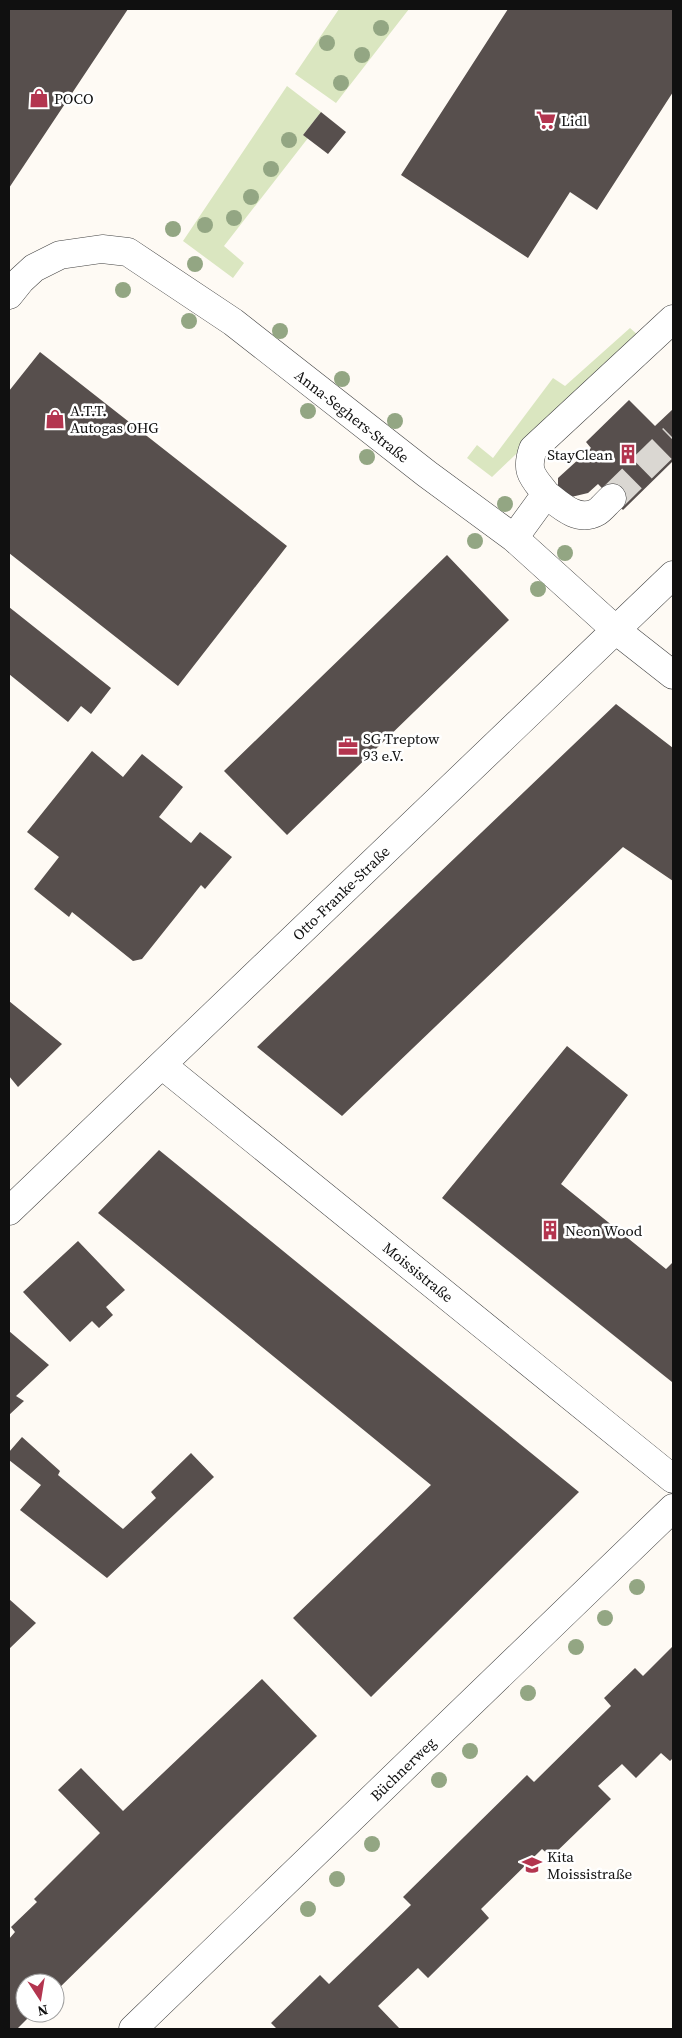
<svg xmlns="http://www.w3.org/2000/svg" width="682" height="2038" font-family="'Source Serif 4',serif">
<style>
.green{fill:#dae6c0}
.building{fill:#574f4d}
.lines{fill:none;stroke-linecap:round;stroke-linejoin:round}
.minor-tunnel{stroke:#dad7d2;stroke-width:28;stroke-dasharray:28 14;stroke-linecap:butt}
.minor-casing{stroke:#434343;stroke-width:29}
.minor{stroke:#fff;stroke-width:28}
.tree{fill:#93a683}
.labels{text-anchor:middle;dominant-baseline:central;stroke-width:5;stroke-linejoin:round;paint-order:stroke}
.poi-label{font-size:15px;fill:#101010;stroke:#fff;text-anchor:start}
.street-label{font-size:15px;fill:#101010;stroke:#fff}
</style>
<rect width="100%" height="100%" fill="#fefaf4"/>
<!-- green -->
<path class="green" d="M339 9H409L336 103 295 74Z
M287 86 321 112 303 135 308 138 224 246 244 263 233 278 183 241Z
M630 328 639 336 492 477 467 458 477 445 493 458 553 378 565 386Z"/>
<!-- building -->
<path class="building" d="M9 9H128L9 188Z
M508 9H673V92L597 210 570 192 528 258 401 175Z
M321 112 346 132 328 154 303 135Z
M40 352 287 546 178 686 9 553V391Z
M629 400 655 426 673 409V461L623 510 598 484 588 493 567 498 558 492V478L591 448 586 442Z
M447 555 509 620 287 835 224 771Z
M9 607 111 688 91 714 81 706 68 722 9 674Z
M616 704 673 748V881L623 847 342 1116 257 1047Z
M92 751 123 777 142 754 183 787 159 817 191 843 200 832 232 857 205 889 201 885 142 959 133 961 72 912 69 917 34 889 59 857 27 832Z
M9 1001 62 1044 18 1087 9 1076Z
M567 1046 628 1095 561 1184 666 1269 673 1262 672 1382 442 1198Z
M159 1150 579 1492 371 1697 293 1618 431 1485 98 1213Z
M78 1241 125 1290 106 1307 113 1315 99 1328 92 1321 70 1342 23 1292Z
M9 1331 49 1365 16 1396 24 1401 9 1415Z
M22 1437 60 1471 58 1475 123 1529 156 1498 151 1492 191 1453 214 1477 107 1578 20 1510 41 1485 9 1460V1452Z
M9 1599 36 1623 9 1649Z
M673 1646V1758L670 1761 661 1753 636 1778 622 1764 598 1786 611 1799 551 1857 542 1849 481 1909 489 1918 428 1978 418 1968 378 2006 400 2029H277L271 2023 320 1975 329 1984 411 1905 403 1897 527 1775 534 1782 611 1706 604 1698 635 1668 643 1676Z
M262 1679 317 1736 55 1992V1983H25V2013H33L17 2029H9V1939L15 1932 11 1927 37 1902 34 1899 100 1833 58 1790 81 1768 123 1811Z"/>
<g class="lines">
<!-- minor-tunnel -->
<path class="minor-tunnel" d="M612 498 673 438"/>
<defs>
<path id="minor" d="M9 295 21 280 34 268 60 255 102 249 128 252 233 322 427 474 514 538 617 631 673 675
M546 494C560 505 578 523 597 512 602 509 607 502 612 498
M514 538 546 494C533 477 525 472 533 449L673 319
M162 1065 673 1479
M9 1211 673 575
M133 2029 673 1508"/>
</defs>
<!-- minor casing -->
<use href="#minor" class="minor-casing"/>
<!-- minor -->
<use href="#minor" class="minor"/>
</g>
<!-- trees -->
<g class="tree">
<circle cx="381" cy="28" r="8"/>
<circle cx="327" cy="43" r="8"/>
<circle cx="362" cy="55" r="8"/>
<circle cx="341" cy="83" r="8"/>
<circle cx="289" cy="140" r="8"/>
<circle cx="271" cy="169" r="8"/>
<circle cx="251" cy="197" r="8"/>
<circle cx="234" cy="218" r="8"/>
<circle cx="205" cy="225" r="8"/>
<circle cx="173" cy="229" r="8"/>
<circle cx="195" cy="264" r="8"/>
<circle cx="123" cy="290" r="8"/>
<circle cx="189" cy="321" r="8"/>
<circle cx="280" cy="331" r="8"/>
<circle cx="342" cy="379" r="8"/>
<circle cx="308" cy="411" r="8"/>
<circle cx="395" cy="421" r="8"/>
<circle cx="367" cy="457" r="8"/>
<circle cx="505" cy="504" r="8"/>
<circle cx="475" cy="541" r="8"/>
<circle cx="565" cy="553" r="8"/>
<circle cx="538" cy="589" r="8"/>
<circle cx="637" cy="1587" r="8"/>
<circle cx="605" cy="1618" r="8"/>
<circle cx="576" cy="1647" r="8"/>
<circle cx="528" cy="1693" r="8"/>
<circle cx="470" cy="1751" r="8"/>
<circle cx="439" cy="1780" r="8"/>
<circle cx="372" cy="1844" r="8"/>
<circle cx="337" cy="1879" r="8"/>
<circle cx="308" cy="1909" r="8"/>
</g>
<!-- icons -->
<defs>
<symbol id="shop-bare" viewBox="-9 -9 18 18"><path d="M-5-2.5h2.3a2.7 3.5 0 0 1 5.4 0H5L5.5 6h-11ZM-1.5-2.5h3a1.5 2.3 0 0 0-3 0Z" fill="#b3354f" stroke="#fff" stroke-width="2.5" paint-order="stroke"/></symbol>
<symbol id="supermarket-bare" viewBox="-9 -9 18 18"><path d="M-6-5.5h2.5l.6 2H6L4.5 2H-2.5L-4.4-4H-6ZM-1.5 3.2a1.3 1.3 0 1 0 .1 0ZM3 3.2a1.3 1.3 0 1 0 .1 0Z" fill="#b3354f" stroke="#fff" stroke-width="2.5" paint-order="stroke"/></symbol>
<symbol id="building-bare" viewBox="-9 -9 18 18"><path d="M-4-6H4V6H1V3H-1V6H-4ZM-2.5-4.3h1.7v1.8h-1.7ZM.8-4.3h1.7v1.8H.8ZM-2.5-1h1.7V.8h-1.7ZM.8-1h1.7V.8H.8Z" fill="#b3354f" stroke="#fff" stroke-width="2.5" paint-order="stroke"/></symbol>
<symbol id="office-bare" viewBox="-9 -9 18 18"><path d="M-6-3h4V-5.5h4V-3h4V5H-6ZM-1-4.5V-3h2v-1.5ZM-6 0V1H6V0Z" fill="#b3354f" stroke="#fff" stroke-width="2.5" paint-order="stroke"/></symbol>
<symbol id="school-bare" viewBox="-9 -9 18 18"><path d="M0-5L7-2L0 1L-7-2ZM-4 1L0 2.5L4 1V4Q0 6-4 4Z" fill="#b3354f" stroke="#fff" stroke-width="2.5" paint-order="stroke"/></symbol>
</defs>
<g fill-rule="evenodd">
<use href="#shop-bare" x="25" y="84" width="28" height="28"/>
<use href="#supermarket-bare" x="532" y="106" width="28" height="28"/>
<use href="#shop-bare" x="41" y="405" width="28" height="28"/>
<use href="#building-bare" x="614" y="440" width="28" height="28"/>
<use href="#office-bare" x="334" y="733" width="28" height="28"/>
<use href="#building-bare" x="536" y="1216" width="28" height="28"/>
<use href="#school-bare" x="518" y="1851" width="28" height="28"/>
</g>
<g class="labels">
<!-- poi labels -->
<g class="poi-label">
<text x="54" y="98">POCO</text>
<text x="561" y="120">Lidl</text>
<text x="70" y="410">A.T.T.<tspan x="70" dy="17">Autogas OHG</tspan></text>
<text x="613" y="454" text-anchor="end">StayClean</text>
<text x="363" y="738">SG Treptow<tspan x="363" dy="17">93 e.V.</tspan></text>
<text x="565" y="1230">Neon Wood</text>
<text x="547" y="1856">Kita<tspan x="547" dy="17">Moissistraße</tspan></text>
</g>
<!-- street labels -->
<g class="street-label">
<text transform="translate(352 416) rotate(38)">Anna-Seghers-Straße</text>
<text transform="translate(341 893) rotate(-44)">Otto-Franke-Straße</text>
<text transform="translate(418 1272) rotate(39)">Moissistraße</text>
<text transform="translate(403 1769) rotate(-44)">Büchnerweg</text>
</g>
</g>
<!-- border -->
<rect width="682" height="2038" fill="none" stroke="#101010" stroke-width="20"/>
<!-- north arrow -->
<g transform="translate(40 1998) rotate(168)"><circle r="24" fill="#ffffff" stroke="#9f9f9f"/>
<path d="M0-4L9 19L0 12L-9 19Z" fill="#b3354f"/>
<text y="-8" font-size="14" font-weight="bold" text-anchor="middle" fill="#101010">N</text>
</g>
</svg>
